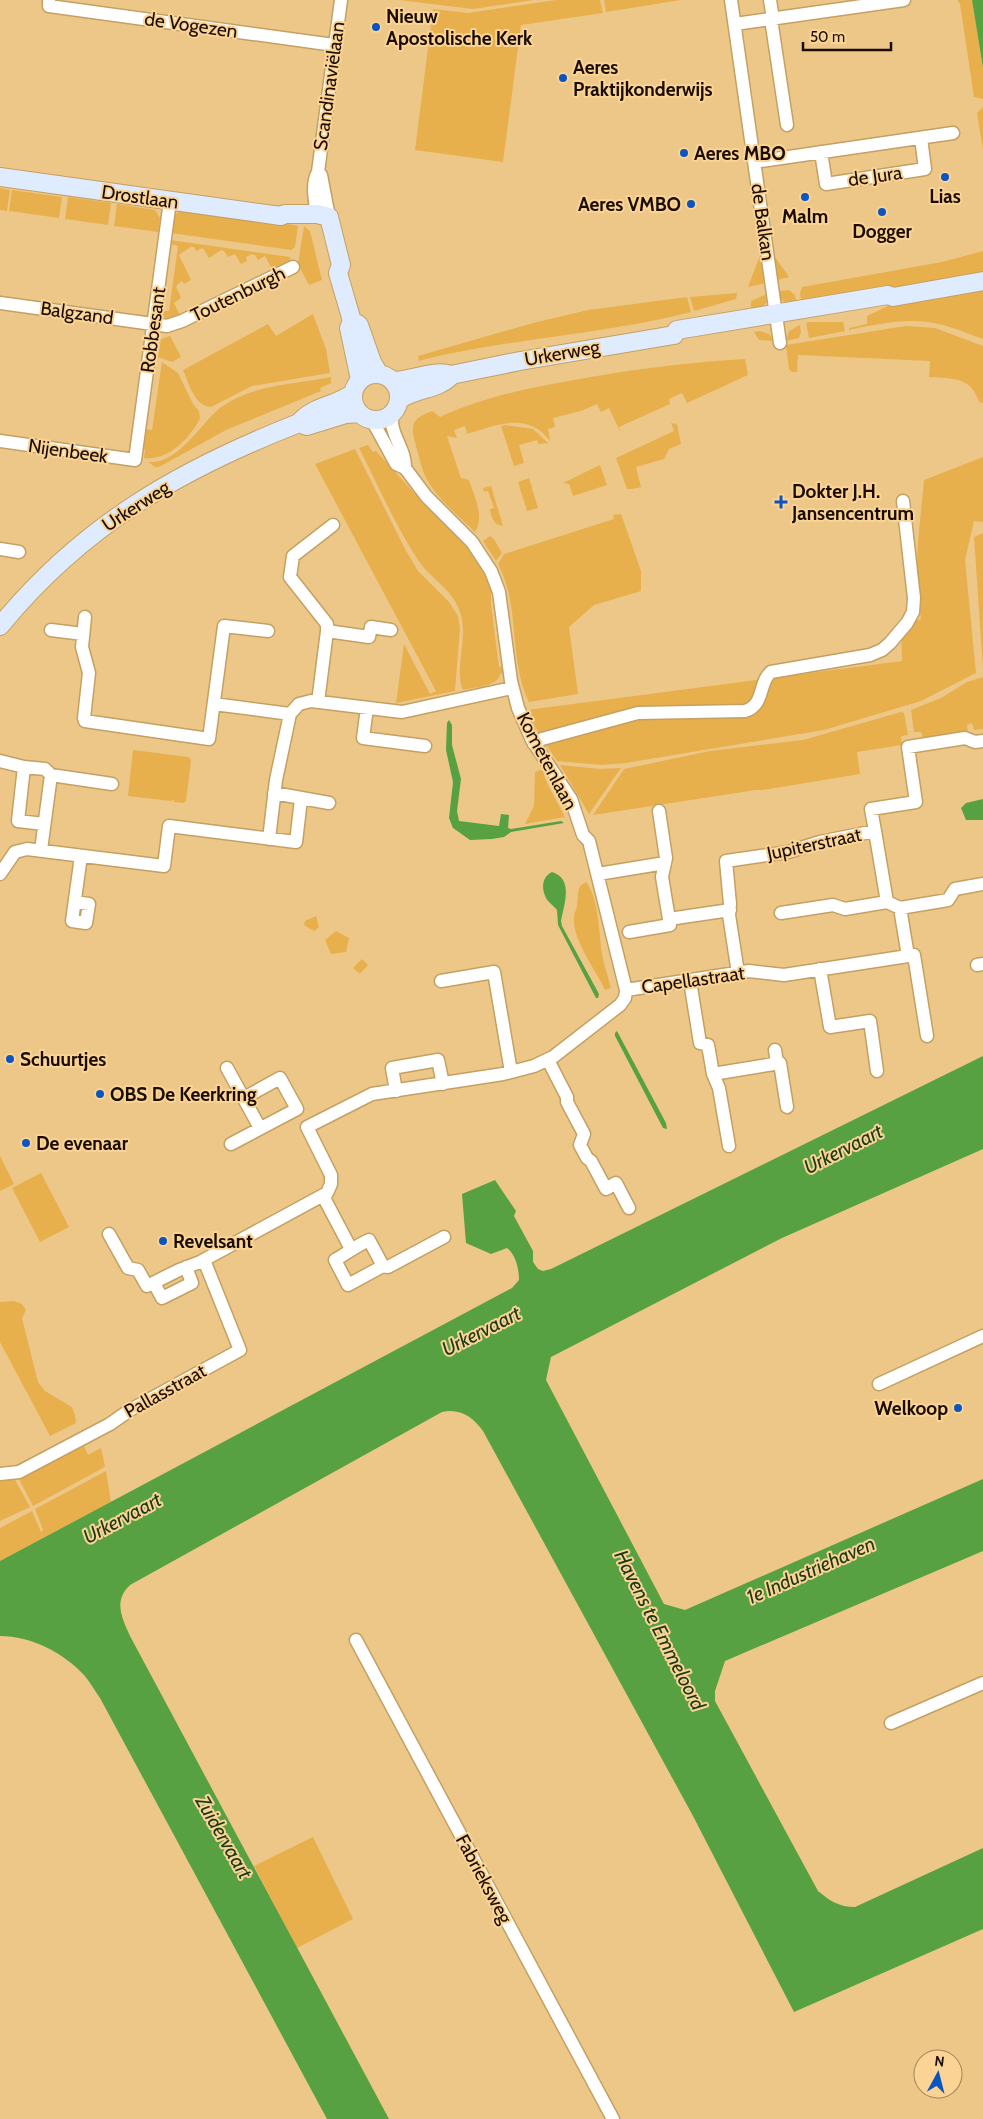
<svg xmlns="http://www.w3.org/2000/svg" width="983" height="2119" font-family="Cabin,sans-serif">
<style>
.green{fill:#e8b04c}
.water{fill:#57a143}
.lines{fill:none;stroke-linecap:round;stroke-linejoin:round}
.street-casing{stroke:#c4a062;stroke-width:15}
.secondary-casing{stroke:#c4a062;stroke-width:20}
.street{stroke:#fff;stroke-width:12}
.secondary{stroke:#dfebfe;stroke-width:18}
.poi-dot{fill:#0c54bf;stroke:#fbd495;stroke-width:2}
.labels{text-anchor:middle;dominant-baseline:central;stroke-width:4;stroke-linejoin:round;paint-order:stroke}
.poi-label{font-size:19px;font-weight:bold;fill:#1a0d00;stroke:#fbd495;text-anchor:start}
.street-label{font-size:19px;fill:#1a0d00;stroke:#fbd495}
.water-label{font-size:20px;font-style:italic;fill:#1a3813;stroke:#fbd495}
</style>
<rect width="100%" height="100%" fill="#edc788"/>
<!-- green -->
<path class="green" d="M399 0H534L473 9Z
M556 0H600L603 13 521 25 503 162 415 150 433 9 468 13Z
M604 0H681L606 12Z
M957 0H972L983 68V99L974 97 960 4Z
M983 107V150L977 113Z
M0 188 10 190 7 211 0 210Z
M12 190 62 197 59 218 9 211Z
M68 197 111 203 108 225 65 219Z
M117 204 155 210 160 218 158 232 114 226Z
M181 210H188L191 213 256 222 260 219 298 226 295 247 291 250 171 233 174 216Z
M304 226 310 231 322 280 309 285 298 264Z
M170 240 290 257 291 262 273 271 265 256 258 260 255 255 252 254 246 257 247 261 241 264 235 254 228 257 224 251 221 250 209 258 203 248 196 251 194 247H191L179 255 191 280 184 284 182 281 176 286 181 298 174 303 181 317 174 320H166L160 311H169L178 246 170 244Z
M762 250 766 283 748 287Z
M983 251V274L802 306 800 293 802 287 942 262Z
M773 254 789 277 777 280Z
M983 287V339C968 334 954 327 938 324 909 317 878 324 849 330V328L867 324V316L890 305Z
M789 290 795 295 798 307C789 305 778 302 780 291Z
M737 293 736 299 694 311 690 297Z
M767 294C768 306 761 309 751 314V301Z
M687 297 691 312C602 335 511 338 422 360L419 361 418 356 533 323 588 310Z
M313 314 326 349 330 373 252 386 211 407C194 406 189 383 183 370L268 324 276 336Z
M810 322H843L845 331 809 338 806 323Z
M800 325 801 332 799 338 786 341 789 331Z
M906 326 935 328 983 346V403L979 402C971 376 952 379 929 377L930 361 798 355 797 372H792L789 369 786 345Z
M760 331 769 334 774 341 759 340 754 332Z
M170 336 181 357 172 362 158 357 161 339Z
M745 359 748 375 687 403 682 393 669 399 670 404 619 427 622 435 609 408 601 412 597 404 581 411 553 418 555 427 548 429 550 441C528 411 497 425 467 434L465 426 454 430 457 438 447 436 461 478 469 480C474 496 485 516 475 532 458 515 435 497 425 476 421 467 419 456 416 446 410 425 411 419 432 411L440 417C488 395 539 386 591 377 642 368 693 362 745 359Z
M162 362 178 373 193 404 199 411 200 419C189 439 168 461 144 458L145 450 141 449 144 429 152 430Z
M331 377V383L320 388 321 391 226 430 159 467H155L148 462C178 465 200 424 220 408 252 384 293 385 331 377Z
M671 423 677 424 681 444 669 449 664 459 636 467 641 487 632 489H627L616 458 674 431Z
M505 425 533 429 548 443 538 444 537 440 519 445 524 463 514 466 501 426Z
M368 445 373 452 376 451 416 495 473 553 485 573 491 588V604L499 667H503L504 673 500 674C498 687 474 687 463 690 453 667 471 635 458 607 450 588 429 577 418 560 395 525 378 485 359 448Z
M355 449 405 549 418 571 449 602 458 616 460 628 455 691 396 703 404 644 430 694 436 691 315 464Z
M983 457V522L974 521 965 560 976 673 921 701 824 730 626 763 601 765 557 761 539 734 527 710 902 661 901 627 921 619C912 573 920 526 924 480Z
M600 465 607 485 573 496 569 484 563 483Z
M529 478 538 508 527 511 518 482Z
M491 486 503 526H502C493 524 491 517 490 509L494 508 488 491 484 492 483 488Z
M621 514 641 571V591L594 605 569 627 578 694 529 702C508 659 521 607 498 564L504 554 614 519 613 515Z
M983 533V668L974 537Z
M490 536 494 539 502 553 496 561 483 541Z
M983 677V729L974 730 972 723 967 725 968 733 923 739 921 732H914L911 710 941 698 967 682Z
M901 712 904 713 908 735 901 736 902 745 857 752 860 774 763 790H756L593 815 624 769 710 751 803 740Z
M133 750 189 757 191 761 186 801 183 803 174 802V800L171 801 128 796Z
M560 765 600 769 621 768 589 814Z
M540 770 543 771 547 783 565 817 525 824 534 806 535 772Z
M586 882C599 897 599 936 602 954 604 965 608 977 611 988L605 990C596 970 572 940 574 917 574 914 576 910 577 906 578 899 577 893 580 886Z
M316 916 319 927 314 931 304 925 305 921Z
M336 931 349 938 346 952 331 954 325 940Z
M362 959 368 965 360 974 353 968Z
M0 1156 14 1184 0 1191Z
M41 1173 69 1227 40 1242 12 1188Z
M14 1301 22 1304 26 1310 22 1318 38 1382 45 1391 72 1407 75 1415 76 1423 50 1436 0 1342V1302Z
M84 1446 88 1455 101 1448 105 1466 103 1468 33 1506 18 1477 68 1451 70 1453Z
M106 1471 111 1502 0 1561V1528L32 1511 41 1532 43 1530 35 1509Z
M14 1478 30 1507 0 1521V1481Z
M313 1837 353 1919 297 1948 254 1866Z"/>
<!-- water -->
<path class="water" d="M972 0H983V68Z
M449 720 452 725V745L461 779 457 811 459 821 499 826 501 814 509 815 508 828 511 829 561 821 564 823 511 832 504 837 492 839 470 840 453 828 449 818 453 782 446 750 447 723Z
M983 799V820H966L961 808 966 803Z
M552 872C574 879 564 904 561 921L562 926 599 994 598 998H596L558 925 557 910C554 906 548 902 546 898 541 888 542 877 552 872Z
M617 1031 666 1123 667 1129 663 1128 615 1036V1033Z
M983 1056V1149L782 1238 551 1357 546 1380 664 1604 685 1610 983 1479V1551L725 1661 715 1691V1701L818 1891C830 1901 839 1907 855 1907L983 1848V1929L794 2012 693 1816 483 1431C473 1417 460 1408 442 1412L130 1585C113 1601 122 1618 130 1636L389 2119H327L100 1698C95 1691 90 1682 84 1675 64 1653 31 1636 0 1636V1561L512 1288 519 1280C519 1269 516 1255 507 1248L491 1254 466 1243 462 1194 495 1180 516 1211 514 1216 533 1251V1262L538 1269 543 1271 551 1269Z"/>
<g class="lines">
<defs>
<path id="street" d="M49 0V6L334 45
M731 0 780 343
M770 0 773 19
M771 19 787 125
M735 24 904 0
M821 152 826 184 925 169 921 138
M754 162 953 133
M321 175 329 217
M317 214C315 202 311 183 318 172L341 0
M0 303 167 326 182 321 293 267
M392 414C389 434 406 449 405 468
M0 441 135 460 170 201
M333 525 293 556 290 577 327 624V631L369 637 371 627 391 630
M0 549 19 552
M85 617 82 647 89 673 84 718 85 721 209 739 224 626 268 631
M51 630 83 634
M318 702 327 631
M214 704 290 714
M367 708 363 738 425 746
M534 744 542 739 638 713 745 711C765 705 758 683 771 672L870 655 882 650 890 643 907 623 913 612 914 598 903 501
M0 761 24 767
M274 793 329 803
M44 824 18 821 24 767 45 769 51 775 112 784
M875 831 887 902 900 908 948 900 955 889 983 884
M269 839 276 780 290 714 299 704 311 701 402 712 512 688
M41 850 51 775
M0 874 15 852 27 849 164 866 169 826 296 842 301 799
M598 874 665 863
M75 902 89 904 86 923 72 921 81 856
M900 908 908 956 914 955 927 1036
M781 913 833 905 845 909 887 902
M669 919 730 910
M629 932 670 925 662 877 666 858 659 811
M977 965 983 964
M820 969 830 1027 870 1021 877 1071
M738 973 729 915 730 904 726 861 788 852 820 842 875 831 871 809 916 802 908 747 965 738 975 742 983 741
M441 981 494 972 511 1072
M690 981 700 1043 708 1045 713 1074 719 1088 729 1146
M626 990 749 971 784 975 908 956
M775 1050 777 1063
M548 1060 567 1097V1102L584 1134 580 1145 587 1158 591 1161 606 1189 616 1183 629 1208
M227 1068 260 1128
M713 1074 780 1063 787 1107
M396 1091 392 1068 438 1060 443 1084
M231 1144 297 1109 280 1078 244 1098
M323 1196 351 1249
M109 1234 128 1268 138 1270 147 1286 179 1270 200 1262 327 1193 331 1184V1175L307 1127 372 1094 503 1074 534 1066 553 1057 620 1005 625 998 626 990 589 841 583 835 571 799 532 740 518 708 511 681 499 592 491 571 472 542 426 496 405 468 396 464 372 420
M383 1266 369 1240C356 1246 347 1253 335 1260L348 1285 383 1266 388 1267 444 1237
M154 1283 162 1298 192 1283 186 1267
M879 1384 983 1336
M0 1474 19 1472 110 1424 130 1410 240 1350 204 1260
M356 1640 613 2119
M891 1723 983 1683"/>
<path id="secondary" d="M0 177 281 216 285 214H317L329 217
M329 217 341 265 338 273 352 321 349 328 360 380
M356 323 359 325 372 362 379 374
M353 397a23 23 0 1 1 46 0a23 23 0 1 1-46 0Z
M393 381C413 381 433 369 451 375L520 361 674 335 677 330 888 295 893 297 983 281
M399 400C415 388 438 390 451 376
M304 425 307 426 346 414 359 413
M0 626C83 525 179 470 299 423 312 406 337 406 353 393"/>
</defs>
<!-- street casing -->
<use href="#street" class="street-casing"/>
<!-- secondary casing -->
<use href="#secondary" class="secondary-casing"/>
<!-- street -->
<use href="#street" class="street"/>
<!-- secondary -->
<use href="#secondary" class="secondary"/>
</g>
<!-- markers -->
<g class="poi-dot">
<circle cx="376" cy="27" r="5"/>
<circle cx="563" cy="78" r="5"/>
<circle cx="684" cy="153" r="5"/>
<circle cx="945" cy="177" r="5"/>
<circle cx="805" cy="197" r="5"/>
<circle cx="691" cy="204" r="5"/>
<circle cx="882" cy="212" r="5"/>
<path d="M778.5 494.5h5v5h5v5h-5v5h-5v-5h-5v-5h5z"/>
<circle cx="10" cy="1059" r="5"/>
<circle cx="100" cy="1094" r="5"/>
<circle cx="26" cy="1143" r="5"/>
<circle cx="163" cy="1241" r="5"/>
<circle cx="958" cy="1408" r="5"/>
</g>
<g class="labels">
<!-- poi labels -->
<g class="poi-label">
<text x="386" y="16">Nieuw<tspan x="386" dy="22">Apostolische Kerk</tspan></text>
<text x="573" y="67">Aeres<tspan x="573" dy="22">Praktijkonderwijs</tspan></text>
<text x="694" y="153">Aeres MBO</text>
<text x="945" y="196" text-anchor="middle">Lias</text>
<text x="681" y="204" text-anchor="end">Aeres VMBO</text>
<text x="805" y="216" text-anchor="middle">Malm</text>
<text x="882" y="231" text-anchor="middle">Dogger</text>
<text x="792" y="491">Dokter J.H.<tspan x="792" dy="22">Jansencentrum</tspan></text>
<text x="20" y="1059">Schuurtjes</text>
<text x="110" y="1094">OBS De Keerkring</text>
<text x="36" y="1143">De evenaar</text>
<text x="173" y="1241">Revelsant</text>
<text x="948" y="1408" text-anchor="end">Welkoop</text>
</g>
<!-- street labels -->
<g class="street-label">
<text transform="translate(191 25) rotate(8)">de Vogezen</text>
<text transform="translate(329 86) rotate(-82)">Scandinaviëlaan</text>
<text transform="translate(875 176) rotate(-8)">de Jura</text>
<text transform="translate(140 197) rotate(8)">Drostlaan</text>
<text transform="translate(763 222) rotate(82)">de Balkan</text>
<text transform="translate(238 294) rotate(-26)">Toutenburgh</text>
<text transform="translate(77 313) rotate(8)">Balgzand</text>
<text transform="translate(153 330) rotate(-82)">Robbesant</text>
<text transform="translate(562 353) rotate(-10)">Urkerweg</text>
<text transform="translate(68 451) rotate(8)">Nijenbeek</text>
<text transform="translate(136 506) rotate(-33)">Urkerweg</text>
<text transform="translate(547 761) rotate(62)">Kometenlaan</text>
<text transform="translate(814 844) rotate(-12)">Jupiterstraat</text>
<text transform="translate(693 980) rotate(-8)">Capellastraat</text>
<text transform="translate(165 1391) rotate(-29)">Pallasstraat</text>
<text transform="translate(484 1879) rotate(62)">Fabrieksweg</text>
</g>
<!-- water labels -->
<g class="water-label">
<text transform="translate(843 1149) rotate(-27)">Urkervaart</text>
<text transform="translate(481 1331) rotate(-27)">Urkervaart</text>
<text transform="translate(122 1518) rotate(-28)">Urkervaart</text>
<text transform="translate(811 1570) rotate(-24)">1e Industriehaven</text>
<text transform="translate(660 1630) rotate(63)">Havens te Emmeloord</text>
<text transform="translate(224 1837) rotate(60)">Zuidervaart</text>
</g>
</g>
<!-- north arrow -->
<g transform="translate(938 2074) rotate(7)"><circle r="24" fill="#fbd495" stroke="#a18459"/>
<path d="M0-4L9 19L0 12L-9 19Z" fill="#0c54bf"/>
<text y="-8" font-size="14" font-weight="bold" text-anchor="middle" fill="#1a0d00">N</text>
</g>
<!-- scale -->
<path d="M803 42v8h88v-8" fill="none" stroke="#1a0d00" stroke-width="2.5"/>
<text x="810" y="42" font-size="15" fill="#1a0d00" stroke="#fbd495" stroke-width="4" paint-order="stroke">50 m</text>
</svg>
